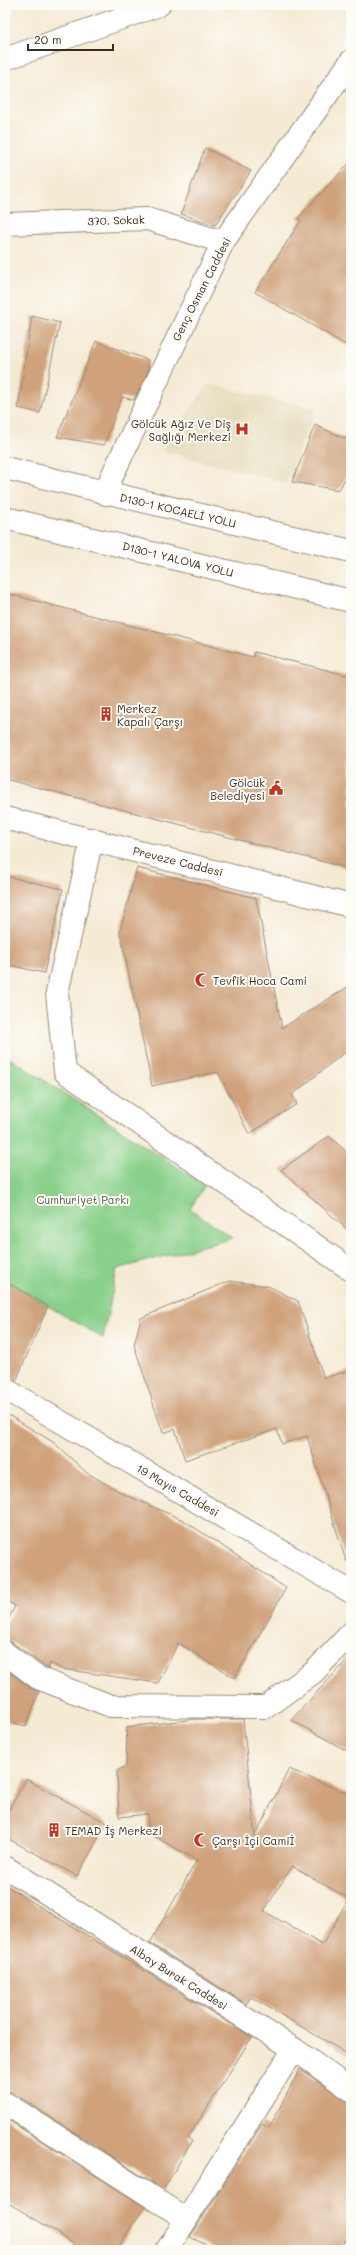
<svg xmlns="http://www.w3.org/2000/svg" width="356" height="2255" font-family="Mali,sans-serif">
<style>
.built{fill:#e5dbba}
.green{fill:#89d08a;stroke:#627d54}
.building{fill:#cfa27b;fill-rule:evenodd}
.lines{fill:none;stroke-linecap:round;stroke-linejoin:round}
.street-casing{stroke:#988a79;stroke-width:24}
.highway-casing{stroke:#988a79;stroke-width:24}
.street{stroke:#fff;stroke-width:22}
.highway{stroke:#fff;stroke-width:22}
.labels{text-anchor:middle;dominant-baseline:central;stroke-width:4;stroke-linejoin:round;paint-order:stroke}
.street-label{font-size:11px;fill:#3b2a1e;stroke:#fdfcf7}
.poi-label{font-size:11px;fill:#3b2a1e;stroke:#fdfcf7;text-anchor:start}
.park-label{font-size:11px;fill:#525c3e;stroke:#fdfcf7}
</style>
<rect width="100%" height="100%" fill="#fdfcf7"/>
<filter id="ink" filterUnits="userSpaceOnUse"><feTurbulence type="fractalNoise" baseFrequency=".025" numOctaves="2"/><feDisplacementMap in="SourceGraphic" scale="8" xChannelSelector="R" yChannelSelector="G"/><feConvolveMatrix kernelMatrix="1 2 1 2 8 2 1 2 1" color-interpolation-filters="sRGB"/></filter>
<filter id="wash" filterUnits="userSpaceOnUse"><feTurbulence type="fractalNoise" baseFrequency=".012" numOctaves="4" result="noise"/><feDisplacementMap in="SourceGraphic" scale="16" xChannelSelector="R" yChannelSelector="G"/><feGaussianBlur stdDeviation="0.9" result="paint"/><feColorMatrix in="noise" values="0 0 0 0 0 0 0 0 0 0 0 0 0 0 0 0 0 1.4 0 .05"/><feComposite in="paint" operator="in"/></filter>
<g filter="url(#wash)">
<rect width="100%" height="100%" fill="#f5ead4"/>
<!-- built -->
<path class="built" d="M208 384 316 408 286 483 162 451Z"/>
<!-- green -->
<path class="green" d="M5 1055 205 1185 190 1209 233 1238 117 1269 103 1338 5 1281Z"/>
<g id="blocks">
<!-- building -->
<path class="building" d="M205 148 251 171 215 225 181 214Z
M351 161V348L255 292 301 220 298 218Z
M32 316 60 323 40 413 18 408Z
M96 341 148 360V372L134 400 122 397 104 445 57 437Z
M315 425 351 441V467L339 490 292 482Z
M5 593 253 657 254 652 351 676V869L5 779Z
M137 868 256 898 282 1028 351 985V1047L292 1095 297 1104 249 1134 218 1072 152 1086 120 932Z
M5 876 63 889 44 973 5 964Z
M329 1136 351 1156V1233L281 1170Z
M5 1281 48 1306 16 1381 5 1377Z
M229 1281 268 1286 298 1301 324 1378 351 1370V1560L346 1561 307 1436 282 1444 277 1429 185 1460 175 1429 163 1433 134 1345 141 1318Z
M5 1413 53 1442 87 1473 128 1496 183 1520 286 1588 235 1678 178 1643 158 1683 62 1669 50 1663 48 1669 13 1643 5 1641V1626L15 1606 5 1600Z
M351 1656V1753L291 1720Z
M5 1669 30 1688 39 1692 26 1726 5 1721Z
M196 1719H243L255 1836 289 1769 351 1795V2056L251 1997 246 2004 150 1943 197 1860 148 1833V1814L119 1817 117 1771 126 1766 127 1727ZM292 1866 349 1899 322 1945 264 1911Z
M26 1779 107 1823 77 1876 5 1837V1817Z
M5 1885 252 2037 188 2138 192 2141 163 2190 12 2092 5 2091Z
M300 2069 351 2104V2231L339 2250H217L190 2237 262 2124 269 2128Z
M5 2118 145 2207 116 2250H81L58 2233 5 2201Z"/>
</g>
</g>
<g filter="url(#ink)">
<use href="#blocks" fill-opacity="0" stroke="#988a79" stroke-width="1"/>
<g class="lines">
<defs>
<path id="street" d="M5 59 159 5
M5 224 147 219 223 242
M106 494 111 478 223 242 351 61
M5 818 351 906
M92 839 57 993 65 1072 351 1270
M5 1389 351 1592
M5 1653 38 1678 111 1706 266 1707 314 1672 351 1633
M5 1867 294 2049 351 2090
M5 2103 186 2219
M167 2250 294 2049"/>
<path id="highway" d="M5 468 351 551
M5 518 351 601"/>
</defs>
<!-- street casing -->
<use href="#street" class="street-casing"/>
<!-- highway casing -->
<use href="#highway" class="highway-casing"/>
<!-- street -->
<use href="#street" class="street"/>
<!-- highway -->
<use href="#highway" class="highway"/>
</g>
</g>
<!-- icons -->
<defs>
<symbol id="hospital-bare" viewBox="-9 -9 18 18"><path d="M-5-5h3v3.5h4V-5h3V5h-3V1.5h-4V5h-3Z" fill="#c8321e" stroke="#fdfcf7" stroke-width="2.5" paint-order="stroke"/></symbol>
<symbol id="building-bare" viewBox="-9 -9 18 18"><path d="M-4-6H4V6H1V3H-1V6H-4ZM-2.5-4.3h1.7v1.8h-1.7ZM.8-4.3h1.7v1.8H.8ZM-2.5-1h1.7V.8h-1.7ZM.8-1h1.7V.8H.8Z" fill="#c8321e" stroke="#fdfcf7" stroke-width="2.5" paint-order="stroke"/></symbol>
<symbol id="civic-bare" viewBox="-9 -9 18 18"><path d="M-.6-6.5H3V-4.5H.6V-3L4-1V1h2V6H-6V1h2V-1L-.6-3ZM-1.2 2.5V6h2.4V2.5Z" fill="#c8321e" stroke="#fdfcf7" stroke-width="2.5" paint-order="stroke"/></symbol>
<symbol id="mosque-bare" viewBox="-9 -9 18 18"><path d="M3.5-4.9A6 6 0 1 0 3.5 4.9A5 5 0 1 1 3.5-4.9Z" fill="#c8321e" stroke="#fdfcf7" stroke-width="2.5" paint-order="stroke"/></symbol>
</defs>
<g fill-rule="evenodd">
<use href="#hospital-bare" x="232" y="419" width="20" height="20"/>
<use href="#building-bare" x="96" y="704" width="20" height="20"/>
<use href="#civic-bare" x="266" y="778" width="20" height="20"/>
<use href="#mosque-bare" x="192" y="970" width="20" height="20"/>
<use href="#building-bare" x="44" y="1820" width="20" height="20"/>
<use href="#mosque-bare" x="191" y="1830" width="20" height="20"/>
</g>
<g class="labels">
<!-- street labels -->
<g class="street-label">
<text transform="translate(116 220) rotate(-2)">370. Sokak</text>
<text transform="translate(201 289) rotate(-63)">Genç Osman Caddesi</text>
<text transform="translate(178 510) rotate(13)">D130-1 KOCAELİ YOLU</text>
<text transform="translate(178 559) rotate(14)">D130-1 YALOVA YOLU</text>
<text transform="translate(178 861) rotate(14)">Preveze Caddesi</text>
<text transform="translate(178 1490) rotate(30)">19 Mayıs Caddesi</text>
<text transform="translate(179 1977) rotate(32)">Albay Burak Caddesi</text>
</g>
<!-- poi labels -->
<g class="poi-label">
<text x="231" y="423" text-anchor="end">Gölcük Ağız Ve Diş<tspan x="231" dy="13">Sağlığı Merkezi</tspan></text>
<text x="117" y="708">Merkez<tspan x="117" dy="13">Kapalı Çarşı</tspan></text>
<text x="265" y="782" text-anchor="end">Gölcük<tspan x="265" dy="13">Belediyesi</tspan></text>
<text x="213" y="980">Tevfik Hoca Cami</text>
<text x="65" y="1830">TEMAD İş Merkezi</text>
<text x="212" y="1840">Çarşı İçi Camiİ</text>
</g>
<!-- park labels -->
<g class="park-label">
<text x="83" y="1199">Cumhuriyet Parkı</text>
</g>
</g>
<!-- margin -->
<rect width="356" height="2255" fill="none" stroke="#fdfcf7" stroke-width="20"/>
<!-- scale -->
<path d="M28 44v6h85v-6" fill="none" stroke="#3b2a1e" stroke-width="2"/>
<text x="34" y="44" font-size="12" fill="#3b2a1e" stroke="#fdfcf7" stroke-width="3" paint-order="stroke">20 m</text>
</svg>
